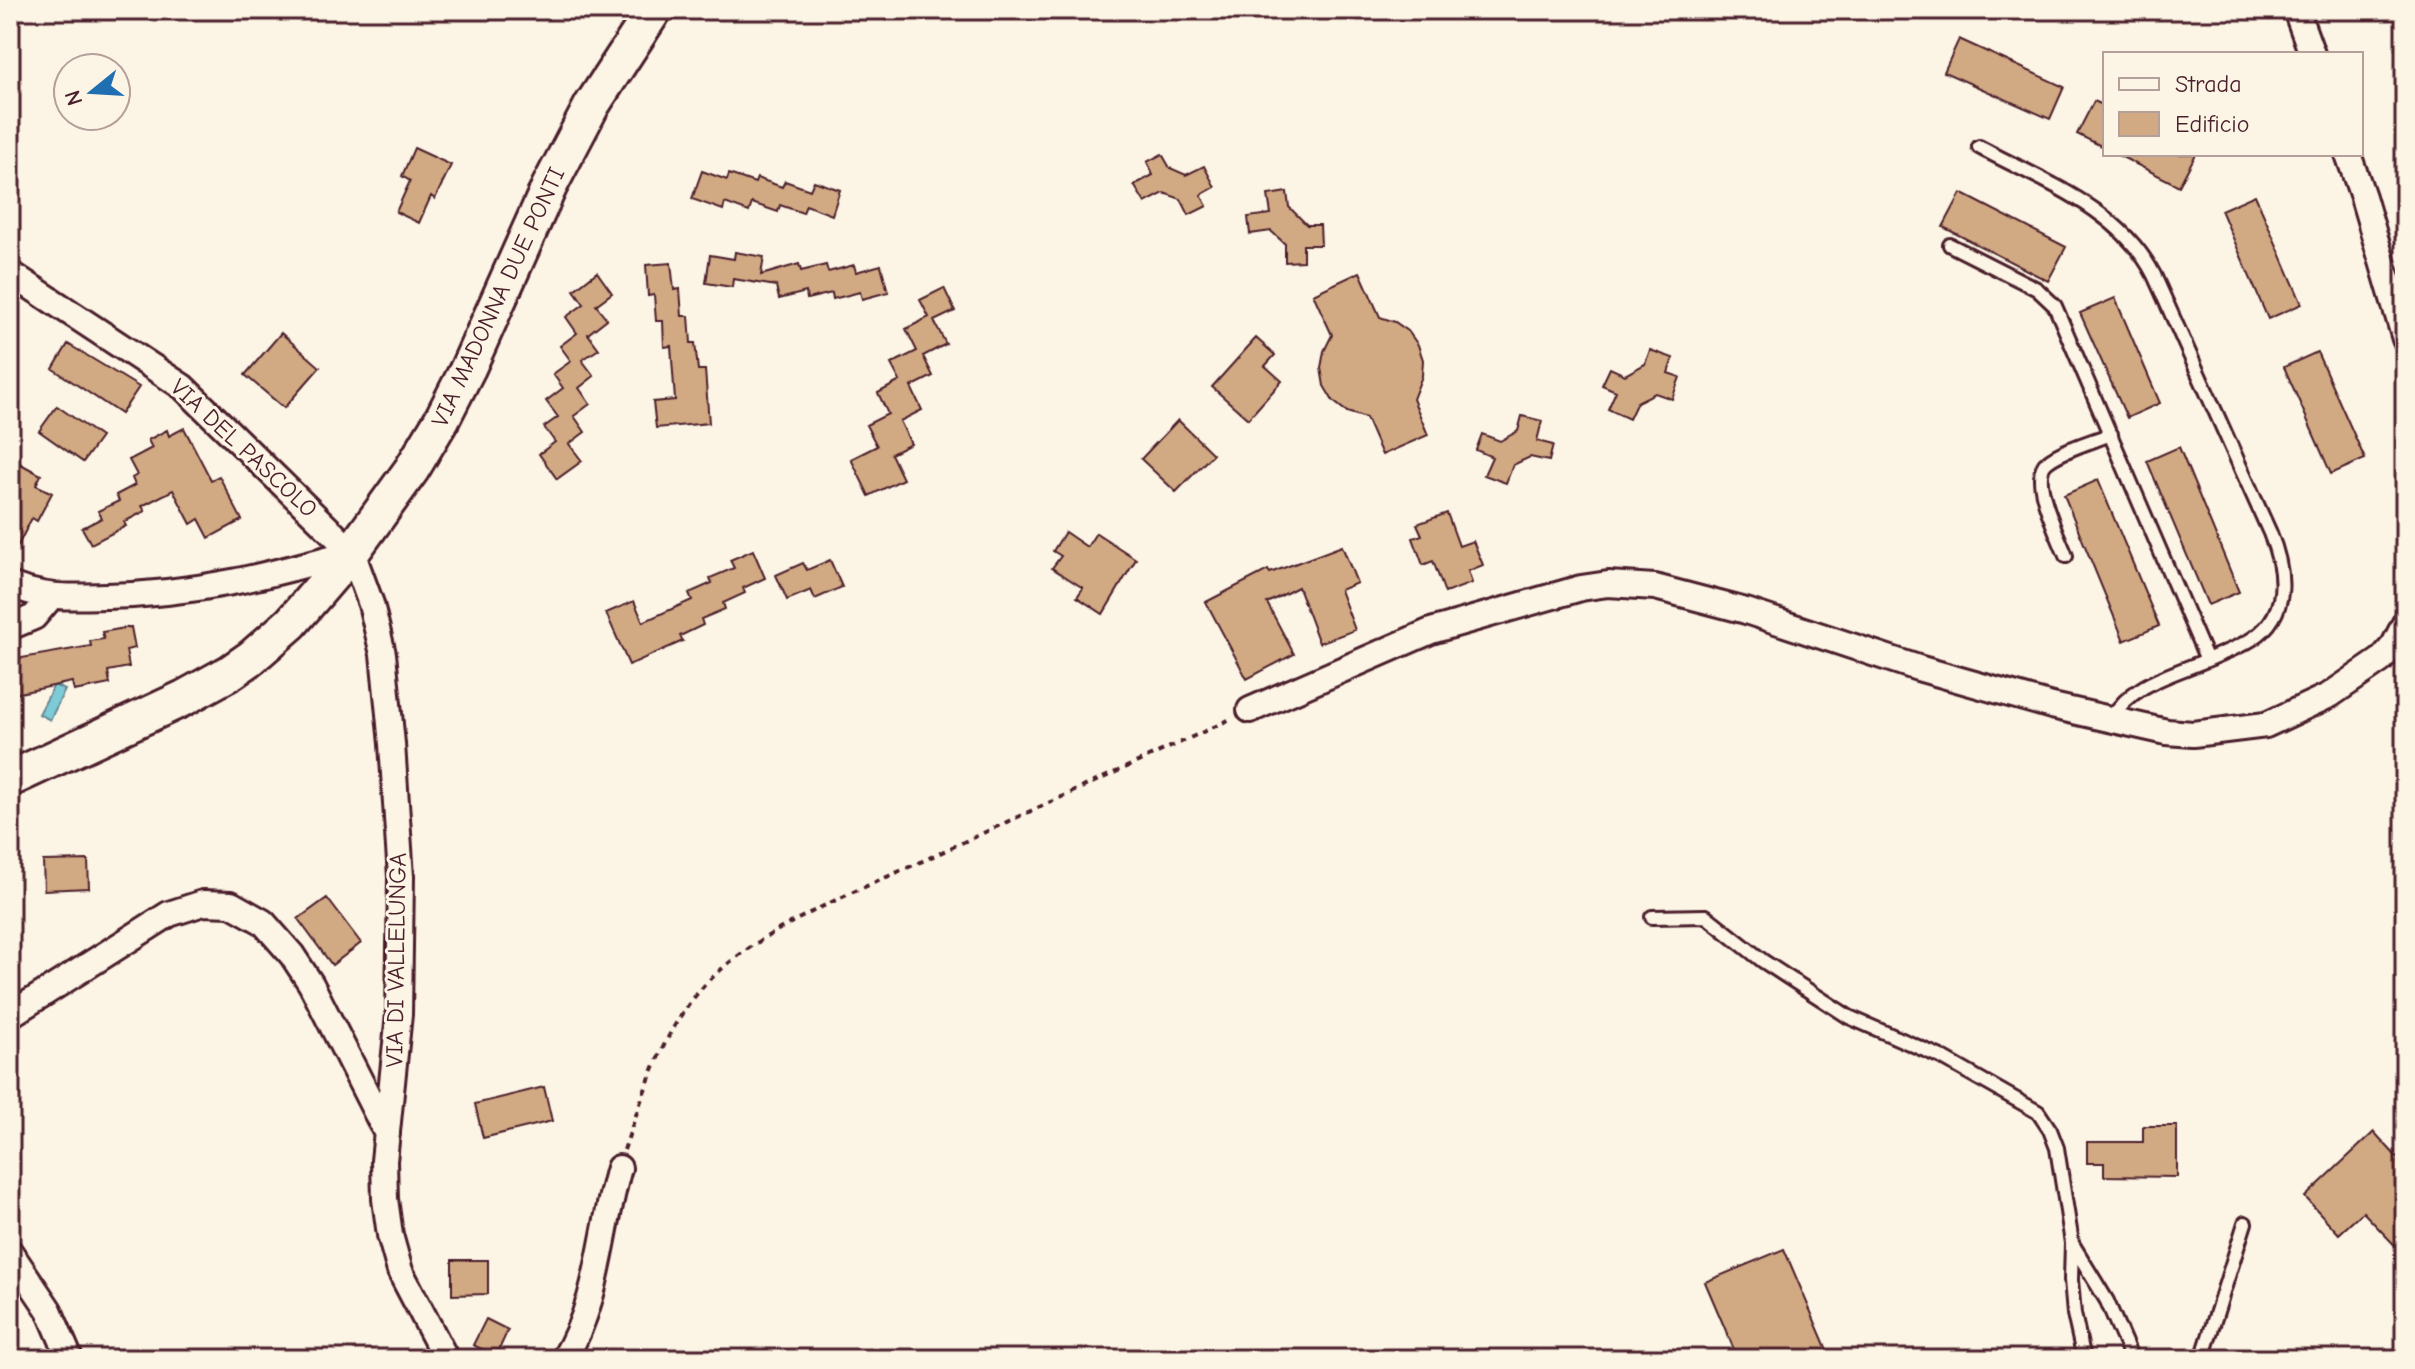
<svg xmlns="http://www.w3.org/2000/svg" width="2415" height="1369" font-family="'Comic Neue',sans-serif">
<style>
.water{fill:#7bcbd6;stroke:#678692;stroke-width:2}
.building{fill:#d1a983;stroke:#4a1f2b;stroke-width:2}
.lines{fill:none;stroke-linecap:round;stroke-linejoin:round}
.service-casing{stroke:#4a1f2b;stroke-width:18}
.minor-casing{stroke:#4a1f2b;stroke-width:30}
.secondary-casing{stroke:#4a1f2b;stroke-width:40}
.path{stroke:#4a1f2b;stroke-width:4;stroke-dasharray:6 6;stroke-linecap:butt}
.service{stroke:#fcf5e5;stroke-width:12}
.minor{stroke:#fcf5e5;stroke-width:24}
.secondary{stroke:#fcf5e5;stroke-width:34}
.labels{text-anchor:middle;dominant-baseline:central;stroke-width:6;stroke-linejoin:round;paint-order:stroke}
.street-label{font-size:24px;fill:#4a1f2b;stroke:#fcf5e5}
</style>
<rect width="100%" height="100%" fill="#fcf5e5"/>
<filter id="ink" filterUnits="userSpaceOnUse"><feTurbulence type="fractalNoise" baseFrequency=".0125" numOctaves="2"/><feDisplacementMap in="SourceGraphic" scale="16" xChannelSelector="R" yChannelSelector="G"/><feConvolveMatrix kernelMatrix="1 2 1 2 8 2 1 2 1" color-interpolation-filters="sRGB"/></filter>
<g filter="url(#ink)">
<!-- water -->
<path class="water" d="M54 685 65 690 50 720 39 714Z"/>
<!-- building -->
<path class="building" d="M1959 39 2064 87 2050 119 1944 72Z
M2094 101 2105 106V148L2077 134Z
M414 148 451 165 435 199 431 196 419 223 396 212 410 181 402 176Z
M1162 154 1170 168 1186 175 1204 166 1215 187 1201 195 1207 206 1189 215 1181 199 1164 193 1145 203 1134 185 1153 175 1147 162Z
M2116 154H2196L2179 186Z
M702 171 727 180 729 174 755 183 757 178 782 187 785 181 810 190 814 181 840 190 832 215 806 205 803 213 780 205 778 212 752 203 749 212 725 203 723 210 692 199Z
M1287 192 1289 207 1307 225H1320L1321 245H1303V261L1285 262V244L1271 231 1250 234 1248 217 1271 214 1268 195Z
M1961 193 2066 247 2048 281 1943 227Z
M2255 195 2302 304 2268 319 2221 210Z
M735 252 764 257 761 275 799 264 801 271 826 265 828 272 854 265 856 272 881 265 888 292 862 299 860 292 833 299 832 293 807 299 806 292 779 299 776 286 733 279 732 287 706 283 710 255 734 259Z
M671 263 674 290 680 289 682 316H689L691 343H695L698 370H705L709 423 656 428 653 402 675 400 671 346 664 347 663 321H656L654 295 648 296 646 265Z
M597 272 612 293 596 305 607 319 588 334 599 349 582 360 594 376 579 388 590 404 574 416 585 432 569 444 582 461 557 479 539 454 555 442 544 427 558 417 546 401 563 388 553 374 571 361 560 346 577 333 566 317 584 304 574 290Z
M1360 272 1380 317 1395 322 1408 331 1418 345 1423 360 1422 376 1413 399 1428 435 1382 455 1366 418 1347 412 1333 401 1324 386 1321 368 1324 351 1332 335 1313 294Z
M944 288 955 311 934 321 946 344 923 356 933 376 911 387 922 410 900 421 911 444 891 454 903 479 869 496 851 459 877 446 866 425 888 414 878 393 900 381 891 364 917 351 906 329 929 317 920 300Z
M2115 298 2160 403 2127 418 2080 313Z
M281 333 320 367 284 408 245 375Z
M1256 338 1275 355 1265 366 1282 381 1248 419 1212 387Z
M68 344 139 387 121 414 53 369Z
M1650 350 1673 358 1668 373 1680 377 1672 399 1655 393 1637 402 1629 419 1608 409 1616 391 1602 385 1610 368 1625 375 1645 364Z
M2317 352 2365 459 2331 474 2284 367Z
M57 406 101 437 83 462 39 431Z
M1522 416 1542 421 1537 441 1553 445 1549 461 1530 457 1513 465 1506 483 1484 475 1492 457 1476 450 1482 434 1500 441 1518 431Z
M1178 420 1213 454 1176 492 1141 459Z
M184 428 211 480 219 476 242 520 209 538 199 519 191 524 173 490 142 506 145 511 124 522 126 526 91 544 82 528 102 518 98 511 119 501 116 495 135 485 132 478 137 475 129 460 152 448 148 440 167 430 169 436Z
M2179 447 2239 592 2208 605 2147 461Z
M17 462 41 475 36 485 52 493 37 521 32 518 10 561V475Z
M2098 480 2159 626 2124 641 2064 495Z
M1447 513 1459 546 1473 541 1483 565 1468 571 1472 583 1445 593 1433 561 1423 565 1413 538 1422 535 1417 524Z
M1065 532 1087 547 1096 533 1136 559 1103 614 1077 597 1083 588 1052 568 1061 556 1053 551Z
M1342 546 1357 583 1340 590 1355 630 1319 643 1298 587 1267 603 1294 654 1247 679 1206 602 1268 570 1270 573Z
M753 550 765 578 743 588 745 593 723 603 725 609 701 619 703 625 680 636 683 641 629 665 606 613 634 601 643 622 692 600 689 593 712 583 710 578 734 568 730 560Z
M830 560 842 587 815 599 811 590 787 600 776 575 803 563 807 570Z
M131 627 135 648 126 650 129 667 108 671 110 684 74 691 72 682 10 695V660L91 646 90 641 104 639 102 632Z
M88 860 89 888 44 890 43 861Z
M327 898 361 943 332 965 298 919Z
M544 1087 552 1121 483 1138 475 1104Z
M2143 1126H2177V1177L2104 1176V1163H2087V1142H2143Z
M2374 1132 2405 1166V1256L2363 1212 2339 1234 2305 1197Z
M1784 1249 1831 1359H1738L1705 1282Z
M452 1260H488V1294L452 1295Z
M486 1319 508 1330 496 1356 473 1345Z"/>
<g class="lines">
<defs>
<path id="service" d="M1979 147C2042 181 2120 208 2154 275L2270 533C2285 570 2291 614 2252 639 2238 648 2222 653 2207 660
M1950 245 2037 289 2055 306 2207 660C2171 675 2131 684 2111 719
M2066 556C2059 537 2028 477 2047 462 2061 450 2094 441 2111 434
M1652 917 1706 916 1763 961 1849 1017 1941 1057 2038 1112 2050 1130 2057 1148 2072 1243 2071 1280 2074 1314 2084 1359
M2073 1245 2107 1301 2132 1359
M2202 1359 2245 1223"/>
<path id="minor" d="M2296 10 2312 54
M2348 154 2363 197 2405 339
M10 273 183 387 352 552 371 604 383 654 392 744 401 877 399 1014 384 1161 385 1199 390 1235 400 1271 446 1359
M10 585C46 599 69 597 106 596 196 594 267 576 352 552
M10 627 34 617 51 597
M1250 710 1431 631 1581 588 1608 584 1655 587 1746 611 1918 668 2052 706 2167 732 2193 734 2266 725 2330 695 2381 660 2394 645 2405 623
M10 1015 169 914 203 903 231 904 263 922 292 955 311 984 387 1134
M10 1252 49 1310 70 1359
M564 1359C600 1300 600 1233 619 1168"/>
<path id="secondary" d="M10 779 184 698 231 672 251 658 291 623 352 552 412 469 442 419 468 368 549 187 592 105 654 10"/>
</defs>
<!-- service casing -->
<use href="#service" class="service-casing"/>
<!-- minor casing -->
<use href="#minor" class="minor-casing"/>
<!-- secondary casing -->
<use href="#secondary" class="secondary-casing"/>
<!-- path -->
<path class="path" d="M624 1150C643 1095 662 1031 703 987 756 929 858 891 929 858 1030 811 1132 765 1233 718"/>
<!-- service -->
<use href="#service" class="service"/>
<!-- minor -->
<use href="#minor" class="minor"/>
<!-- secondary -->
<use href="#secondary" class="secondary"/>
</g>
</g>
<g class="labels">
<!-- street labels -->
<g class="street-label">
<text transform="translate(498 297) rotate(-65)">VIA MADONNA DUE PONTI</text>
<text transform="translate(244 448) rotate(43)">VIA DEL PASCOLO</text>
<text transform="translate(396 960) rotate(-89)">VIA DI VALLELUNGA</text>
</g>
</g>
<!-- margin -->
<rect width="2415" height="1369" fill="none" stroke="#fcf5e5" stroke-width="40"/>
<rect x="20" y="20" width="2375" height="1329" fill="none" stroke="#4a1f2b" stroke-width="3" filter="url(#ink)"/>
<!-- legend -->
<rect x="2103" y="52" width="260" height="104" fill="#fcf5e5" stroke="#b59f9b" stroke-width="2"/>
<rect x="2119" y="78" width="40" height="12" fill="#fcf5e5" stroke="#b59f9b" stroke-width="2"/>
<text x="2175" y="92" font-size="24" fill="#4a1f2b">Strada</text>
<rect x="2119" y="112" width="40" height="24" fill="#d1a983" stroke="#b59f9b" stroke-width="2"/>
<text x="2175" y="132" font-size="24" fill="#4a1f2b">Edificio</text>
<!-- north arrow -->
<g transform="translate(92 92) rotate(252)"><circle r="38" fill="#fcf5e5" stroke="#b59f9b" stroke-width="2"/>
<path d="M0-6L14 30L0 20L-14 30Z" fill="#1f6fb2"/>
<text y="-12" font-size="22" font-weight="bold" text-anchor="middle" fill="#4a1f2b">N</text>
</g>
</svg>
